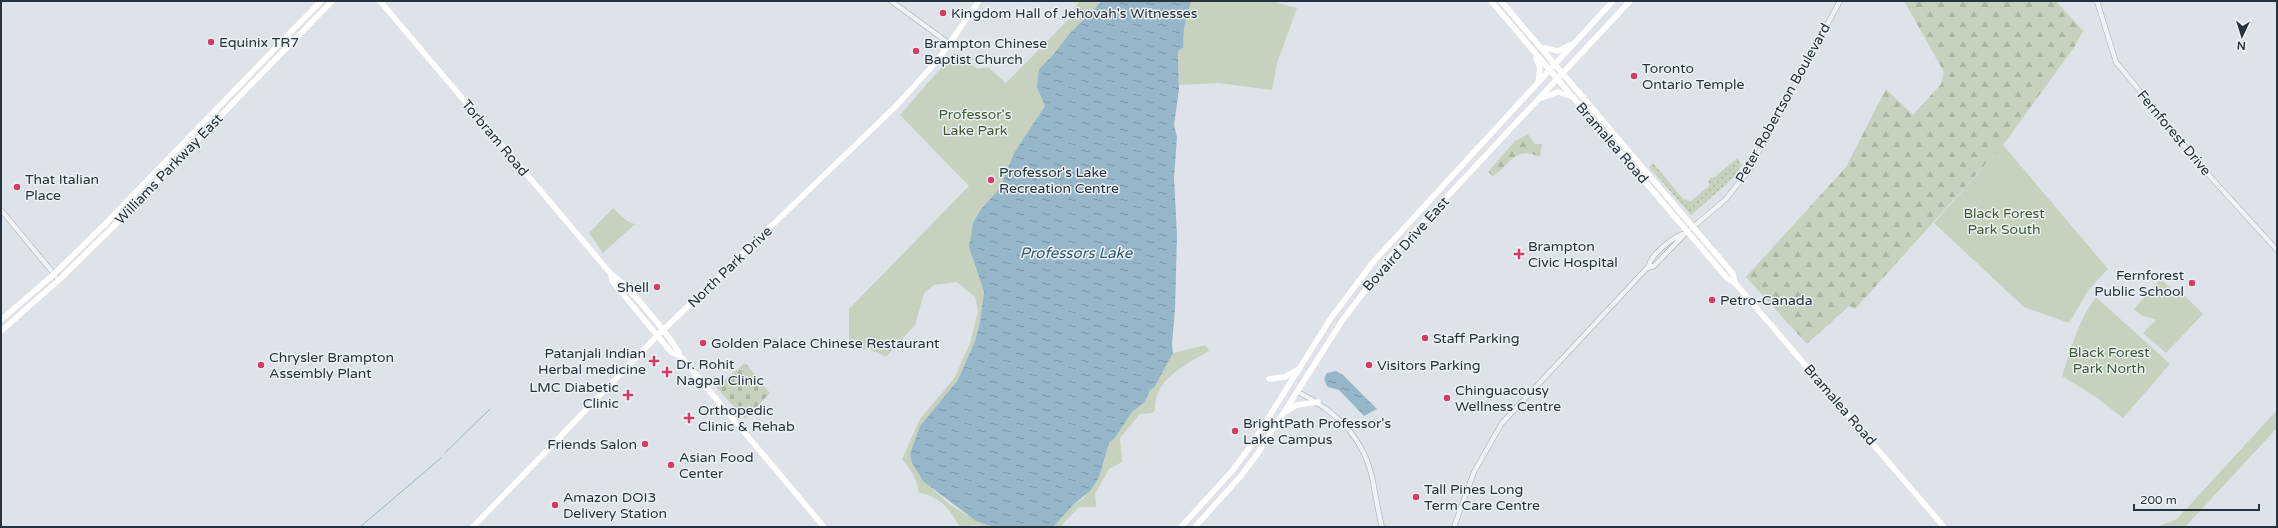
<svg xmlns="http://www.w3.org/2000/svg" width="2278" height="528" font-family="'Varela Round',sans-serif">
<style>
.grass{fill:url(#grass-dots)}
.forest{fill:url(#forest-firs)}
.cemetery{fill:url(#cemetery-stones)}
.park{fill:#c6d2be}
.water{fill:url(#water-ripples)}
.lines{fill:none;stroke-linecap:round;stroke-linejoin:round}
.stream{stroke:#96b7ca;stroke-width:1}
.tertiary-casing{stroke:#a2abb2;stroke-width:5.5}
.tertiary{stroke:#f0f3f6;stroke-width:4.5}
.secondary{stroke:#fff;stroke-width:5.5}
.poi-dot{fill:#d43b68;stroke:#edf2f5;stroke-width:1.5}
.labels{text-anchor:middle;dominant-baseline:central;stroke-width:3;stroke-linejoin:round;paint-order:stroke}
.poi-label{font-size:14px;fill:#26333f;stroke:#edf2f5;text-anchor:start}
.street-label{font-size:14px;fill:#26333f;stroke:#edf2f5}
.park-label{font-size:14px;fill:#405c33;stroke:#edf2f5}
.water-label{font-size:15px;font-style:italic;fill:#2e5875;stroke:#edf2f5}
</style>
<defs>
<pattern id="grass-dots" width="8" height="8" patternUnits="userSpaceOnUse"><rect width="8" height="8" fill="#c6d2be"/><path d="M2 2h.1M6 6h.1" fill="none" stroke="#aab5a4" stroke-width="1.8" stroke-linecap="round"/></pattern>
<pattern id="forest-firs" width="22" height="20" patternUnits="userSpaceOnUse"><rect width="22" height="20" fill="#c6d2be"/><path d="M5 1l3.5 6h-7zM16 11l3.5 6h-7z" fill="#aab5a4"/></pattern>
<pattern id="cemetery-stones" width="16" height="16" patternUnits="userSpaceOnUse"><rect width="16" height="16" fill="#c6d2be"/><path d="M2 7V4a2 2 0 0 1 4 0v3zM10 15v-3a2 2 0 0 1 4 0v3z" fill="#aab5a4"/></pattern>
<pattern id="water-ripples" width="26" height="14" patternUnits="userSpaceOnUse"><rect width="26" height="14" fill="#96b7ca"/><path d="M2 4q2-2 4 0t4 0M15 11q2-2 4 0t4 0" fill="none" stroke="#7a95a5"/></pattern>
</defs>
<rect width="100%" height="100%" fill="#dde3e8"/>
<!-- grass -->
<path class="grass" d="M1737 158 1742 165 1731 180 1691 215 1649 167 1653 163 1684 200 1686 199 1690 202 1710 185 1708 182 1711 177 1714 178Z"/>
<!-- forest -->
<path class="forest" d="M1904 1H2056L2083 31 2075 46 2003 145 1855 309 1849 306 1807 344 1746 277 1846 167 1886 89 1913 115 1941 84 1944 72Z
M1528 134 1535 144H1542L1540 157C1515 145 1511 164 1493 176L1488 172 1515 141Z"/>
<!-- cemetery -->
<path class="cemetery" d="M745 363 770 393 745 419 716 387Z"/>
<!-- park -->
<path class="park" d="M1079 1H1102L1070 33 1052 56 1039 69 1045 106 1014 153 1000 188 981 209 973 260 984 292 980 322 975 341 958 380 920 426 912 463C929 492 962 517 994 527L974 525 960 527C948 508 942 497 919 493 917 480 911 469 902 459L920 419 955 377 970 343 978 311 975 297 957 282 934 285 924 293 915 325 886 357 871 350 849 348V309L969 186 900 115 954 53 978 69 988 67 1006 83 1069 19Z
M1191 1H1276L1278 3 1297 8 1277 63 1272 90 1219 83 1179 85 1178 51 1183 48 1184 28Z
M2003 145 2108 269 2089 289 2069 323 2024 307 1934 223Z
M613 208 627 221 639 226 634 225 603 253 589 233Z
M2159 281H2163L2180 297 2183 294 2203 314 2166 353 2143 333 2156 320 2141 315 2134 309Z
M2096 297 2170 364 2123 418 2096 397 2062 376C2071 348 2078 321 2096 297Z
M1206 345 1209 351C1185 365 1154 379 1155 410L1152 413 1140 414 1120 438 1122 462 1109 469 1095 494 1096 507H1079L1060 527H1053L1074 504 1084 498 1099 476 1109 443 1115 438 1132 412 1145 402 1150 390 1154 388 1173 353Z
M2277 410V428L2185 527H2157L2177 519Z"/>
<!-- water -->
<path class="water" d="M1102 1H1191L1184 28 1183 48 1178 51V56L1179 89 1174 125 1177 137 1174 178 1177 236 1175 308 1172 344 1173 353 1154 388 1150 390 1145 402 1132 412 1115 438 1109 443 1099 477 1090 491 1074 504 1053 527H994L976 521 924 482 912 463 910 454 920 426 958 380 975 341 980 322 984 292 969 247 973 223 981 209 1000 188 1014 153 1045 106 1037 87 1039 69 1052 56 1070 33Z
M1336 371 1343 375 1377 409 1364 416 1339 390 1328 387C1324 382 1323 378 1327 373Z"/>
<g class="lines">
<!-- stream -->
<path class="stream" d="M445 453 490 409
M360 527 441 458"/>
<defs>
<path id="tertiary" d="M891 1 950 44
M2097 1 2116 62 2206 172 2277 250
M1 210 59 280
M1649 266C1650 255 1675 235 1686 233
M1298 392C1336 411 1365 438 1373 482 1376 497 1378 512 1382 527
M1454 527 1474 472 1502 423 1647 268 1654 266 1686 233 1726 199 1749 170 1840 1"/>
</defs>
<!-- tertiary casing -->
<use href="#tertiary" class="tertiary-casing"/>
<!-- tertiary -->
<use href="#tertiary" class="tertiary"/>
<!-- secondary -->
<path class="secondary" d="M380 1 611 274C625 282 674 340 680 356L824 527
M1491 1 1727 278 1735 283 1944 527
M1501 1 1733 274 1735 283
M1544 48 1558 51 1570 45
M1536 58 1540 68 1538 83
M1542 98 1558 92 1570 96
M611 274 612 281 671 352 680 356
M1 320 54 274 105 224 321 1
M1 331 59 280 110 230 332 1
M1269 379 1285 377 1299 369
M1287 411 1297 405 1318 402
M473 527 657 336 896 106 937 61 979 1
M1181 527 1232 471 1250 447 1331 318 1374 261 1613 1
M1195 527 1240 477 1258 453 1342 321 1389 259 1630 1"/>
</g>
<!-- markers -->
<g class="poi-dot">
<circle cx="943" cy="13" r="4"/>
<circle cx="211" cy="42" r="4"/>
<circle cx="916" cy="51" r="4"/>
<circle cx="1634" cy="76" r="4"/>
<circle cx="991" cy="180" r="4"/>
<circle cx="17" cy="187" r="4"/>
<path d="M1517 248h4v4h4v4h-4v4h-4v-4h-4v-4h4z"/>
<circle cx="2192" cy="283" r="4"/>
<circle cx="657" cy="287" r="4"/>
<circle cx="1712" cy="300" r="4"/>
<circle cx="1425" cy="338" r="4"/>
<circle cx="703" cy="343" r="4"/>
<path d="M652 355h4v4h4v4h-4v4h-4v-4h-4v-4h4z"/>
<circle cx="261" cy="365" r="4"/>
<circle cx="1369" cy="365" r="4"/>
<path d="M665 366h4v4h4v4h-4v4h-4v-4h-4v-4h4z"/>
<path d="M626 389h4v4h4v4h-4v4h-4v-4h-4v-4h4z"/>
<circle cx="1447" cy="398" r="4"/>
<path d="M687 412h4v4h4v4h-4v4h-4v-4h-4v-4h4z"/>
<circle cx="1235" cy="431" r="4"/>
<circle cx="645" cy="444" r="4"/>
<circle cx="671" cy="465" r="4"/>
<circle cx="1416" cy="497" r="4"/>
<circle cx="555" cy="505" r="4"/>
</g>
<g class="labels">
<!-- poi labels -->
<g class="poi-label">
<text x="951" y="13">Kingdom Hall of Jehovah's Witnesses</text>
<text x="219" y="42">Equinix TR7</text>
<text x="924" y="43">Brampton Chinese<tspan x="924" dy="16">Baptist Church</tspan></text>
<text x="1642" y="68">Toronto<tspan x="1642" dy="16">Ontario Temple</tspan></text>
<text x="999" y="172">Professor's Lake<tspan x="999" dy="16">Recreation Centre</tspan></text>
<text x="25" y="179">That Italian<tspan x="25" dy="16">Place</tspan></text>
<text x="1528" y="246">Brampton<tspan x="1528" dy="16">Civic Hospital</tspan></text>
<text x="2184" y="275" text-anchor="end">Fernforest<tspan x="2184" dy="16">Public School</tspan></text>
<text x="649" y="287" text-anchor="end">Shell</text>
<text x="1720" y="300">Petro-Canada</text>
<text x="1433" y="338">Staff Parking</text>
<text x="711" y="343">Golden Palace Chinese Restaurant</text>
<text x="646" y="353" text-anchor="end">Patanjali Indian<tspan x="646" dy="16">Herbal medicine</tspan></text>
<text x="269" y="357">Chrysler Brampton<tspan x="269" dy="16">Assembly Plant</tspan></text>
<text x="676" y="364">Dr. Rohit<tspan x="676" dy="16">Nagpal Clinic</tspan></text>
<text x="1377" y="365">Visitors Parking</text>
<text x="619" y="387" text-anchor="end">LMC Diabetic<tspan x="619" dy="16">Clinic</tspan></text>
<text x="1455" y="390">Chinguacousy<tspan x="1455" dy="16">Wellness Centre</tspan></text>
<text x="698" y="410">Orthopedic<tspan x="698" dy="16">Clinic &amp; Rehab</tspan></text>
<text x="1243" y="423">BrightPath Professor's<tspan x="1243" dy="16">Lake Campus</tspan></text>
<text x="637" y="444" text-anchor="end">Friends Salon</text>
<text x="679" y="457">Asian Food<tspan x="679" dy="16">Center</tspan></text>
<text x="1424" y="489">Tall Pines Long<tspan x="1424" dy="16">Term Care Centre</tspan></text>
<text x="563" y="497">Amazon DOI3<tspan x="563" dy="16">Delivery Station</tspan></text>
</g>
<!-- street labels -->
<g class="street-label">
<text transform="translate(1783 103) rotate(-61)">Peter Robertson Boulevard</text>
<text transform="translate(2174 133) rotate(50)">Fernforest Drive</text>
<text transform="translate(495 138) rotate(50)">Torbram Road</text>
<text transform="translate(1612 143) rotate(49)">Bramalea Road</text>
<text transform="translate(169 169) rotate(-46)">Williams Parkway East</text>
<text transform="translate(1406 244) rotate(-48)">Bovaird Drive East</text>
<text transform="translate(730 267) rotate(-44)">North Park Drive</text>
<text transform="translate(1840 405) rotate(49)">Bramalea Road</text>
</g>
<!-- park labels -->
<g class="park-label">
<text x="975" y="114">Professor's<tspan x="975" dy="16">Lake Park</tspan></text>
<text x="2004" y="213">Black Forest<tspan x="2004" dy="16">Park South</tspan></text>
<text x="2109" y="352">Black Forest<tspan x="2109" dy="16">Park North</tspan></text>
</g>
<!-- water labels -->
<g class="water-label">
<text x="1076" y="253">Professors Lake</text>
</g>
</g>
<!-- border -->
<rect width="2278" height="528" fill="none" stroke="#26333f" stroke-width="4"/>
<!-- north arrow -->
<g transform="translate(2242 36) rotate(184)" stroke="#edf2f5" stroke-width="3" paint-order="stroke">
<path d="M0-3L7 15L0 10L-7 15Z" fill="#26333f"/>
<text y="-6" font-size="11" font-weight="bold" text-anchor="middle" fill="#26333f">N</text>
</g>
<!-- scale -->
<path d="M2134 504v6h125v-6" fill="none" stroke="#26333f" stroke-width="2"/>
<text x="2140" y="504" font-size="12" fill="#26333f" stroke="#edf2f5" stroke-width="3" paint-order="stroke">200 m</text>
</svg>
